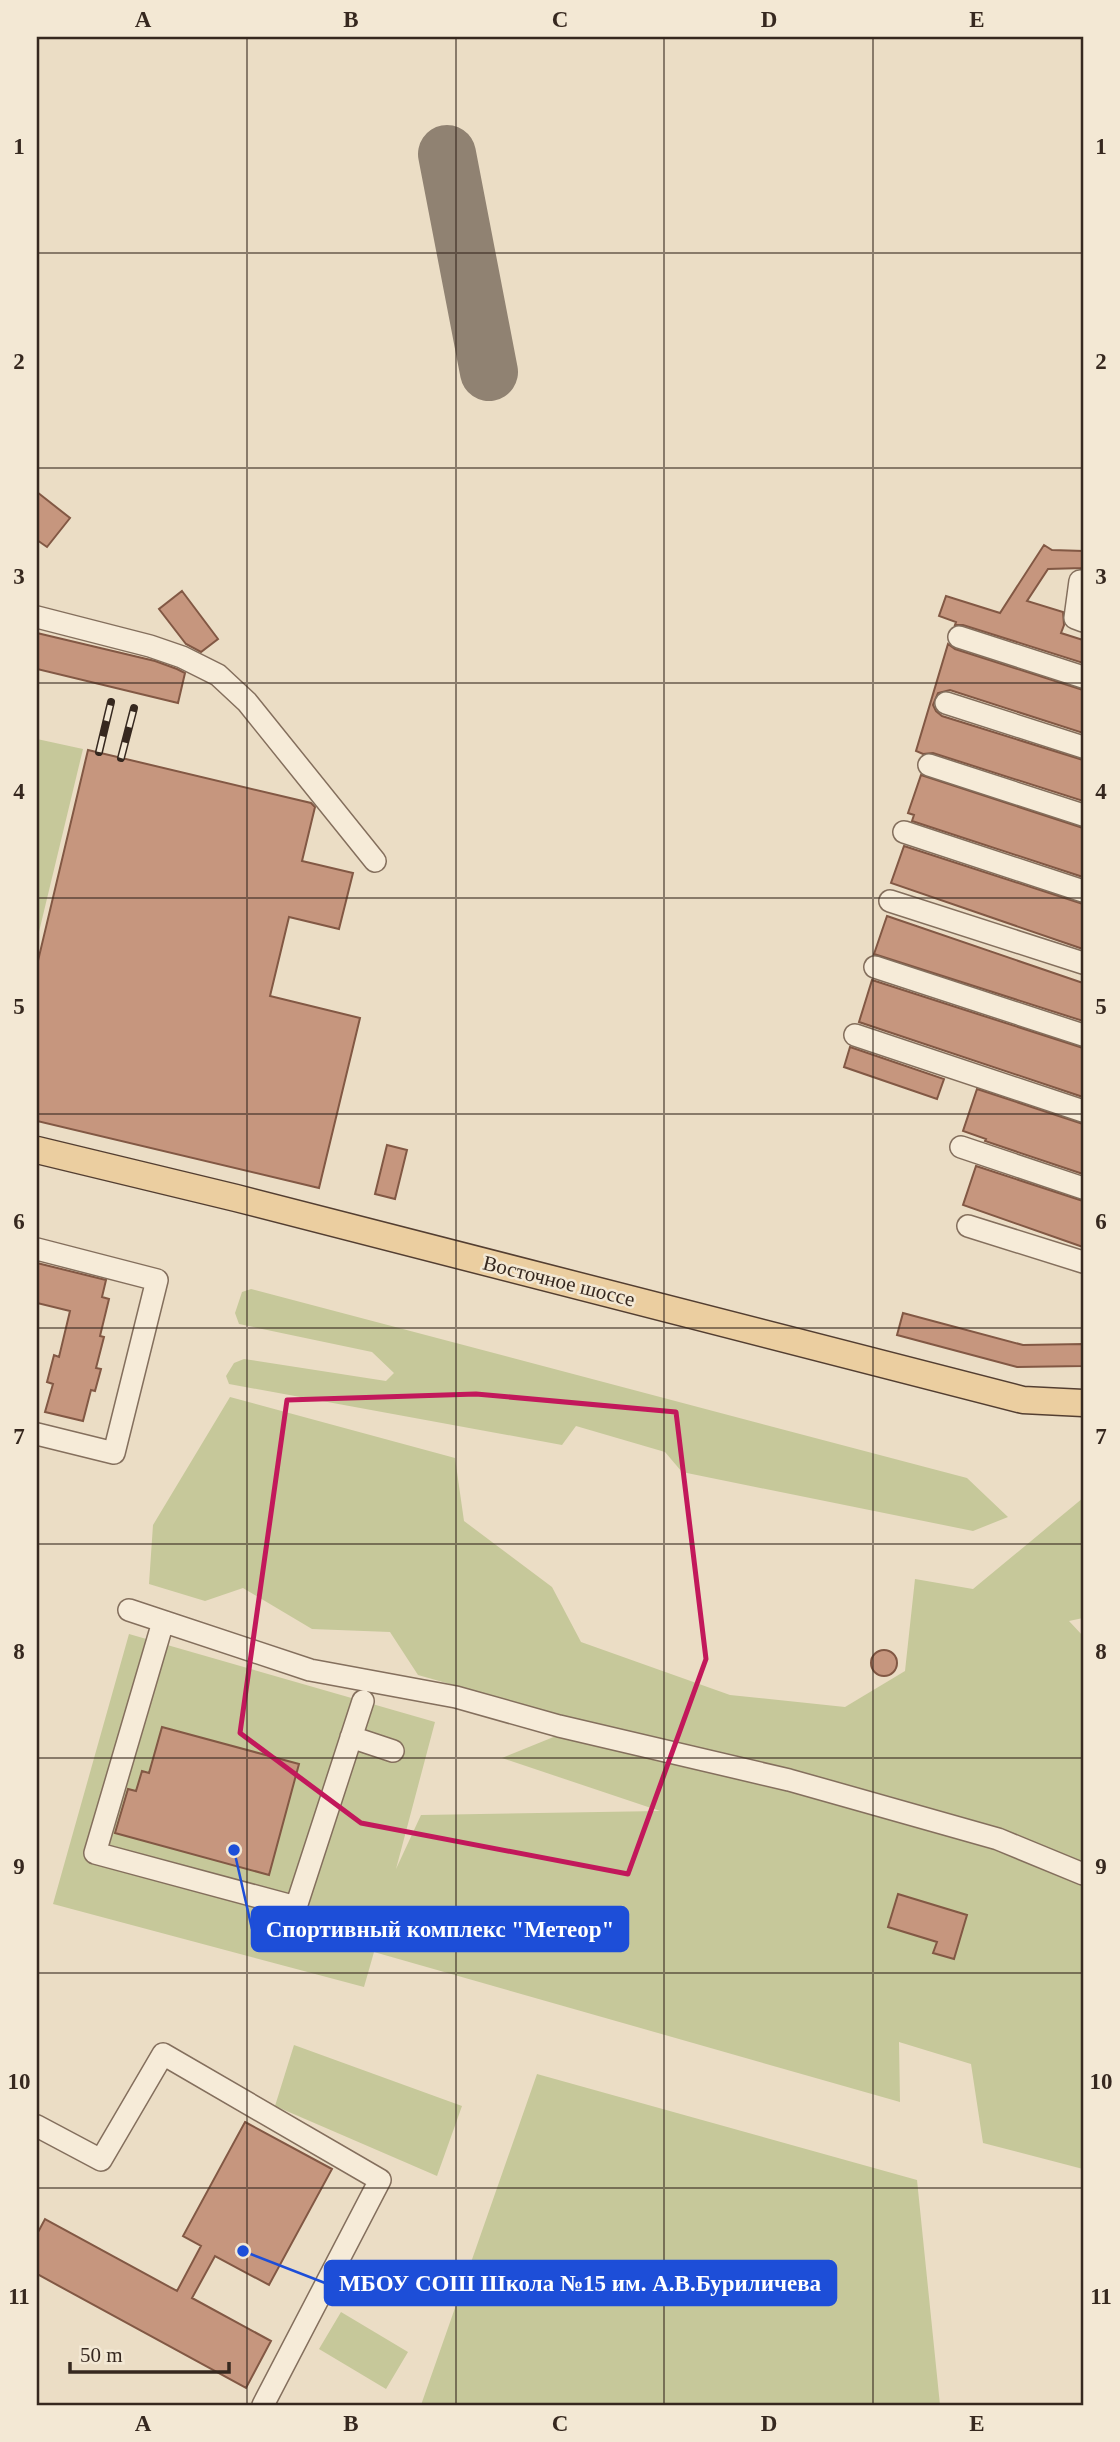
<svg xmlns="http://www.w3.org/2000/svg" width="1120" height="2442" font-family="Georgia,serif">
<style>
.green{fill:#c6c89a}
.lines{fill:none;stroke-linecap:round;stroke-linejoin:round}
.taxiway{stroke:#908272;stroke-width:58}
.building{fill:#c6967e;stroke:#825844;stroke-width:2}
.minor-casing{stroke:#846f5d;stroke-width:24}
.major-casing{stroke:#533e31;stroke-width:29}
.minor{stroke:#f6ebd8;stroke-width:21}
.major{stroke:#ebcea0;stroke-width:26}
.rail-casing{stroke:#36281f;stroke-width:8}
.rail{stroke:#f3e8d4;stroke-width:5;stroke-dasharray:16;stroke-linecap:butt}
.marked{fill:none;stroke:#c2185b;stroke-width:5;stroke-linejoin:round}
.grid{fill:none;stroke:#36281f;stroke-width:2;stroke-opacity:0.55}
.labels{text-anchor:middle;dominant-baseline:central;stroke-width:5;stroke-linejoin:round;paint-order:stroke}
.street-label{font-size:21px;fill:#36281f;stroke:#f3e8d4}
.leader{fill:none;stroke:#1d4ed8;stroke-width:2.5}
.callout-dot{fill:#1d4ed8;stroke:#f3e8d4;stroke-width:2.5}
.callout{fill:#1d4ed8;stroke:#1d4ed8;stroke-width:2.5}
.callout-label{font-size:23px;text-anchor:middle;font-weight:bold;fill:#fff}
.neatline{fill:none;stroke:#36281f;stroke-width:2.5}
.grid-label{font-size:23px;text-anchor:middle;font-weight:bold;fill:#36281f}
</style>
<rect width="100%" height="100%" fill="#ebddc5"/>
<!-- green -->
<path class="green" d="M37 739 83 749 38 936 37 935Z
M251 1289 967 1478 1008 1517 973 1531 682 1472 665 1452 576 1426 562 1445 229 1384 226 1376 234 1363 244 1359 386 1381 394 1373 372 1352 239 1324 235 1313 242 1292Z
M230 1397 455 1458 464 1521 552 1587 581 1642 730 1695 845 1707 905 1671 915 1579 973 1589 1083 1498V1618L1069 1621 1083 1636V2169L983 2143 971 2064 899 2042 900 2102 374 1952 364 1987 53 1904 129 1634 435 1722 396 1869 421 1815 660 1811 502 1758 588 1723 418 1675 390 1632 312 1629 243 1588 205 1601 149 1584 153 1525Z
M294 2045 462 2106 437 2176 275 2106Z
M537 2074 917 2180 940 2405H421Z
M341 2312 408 2352 386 2389 319 2349Z"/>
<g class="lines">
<!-- taxiway -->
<path class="taxiway" d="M447 154 489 372"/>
</g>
<!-- building -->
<path class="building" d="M37 492 70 518 47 547 37 540Z
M1044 545 1052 550 1083 551V568L1048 569 1027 601 1063 612 1064 625 1061 633 1083 640V663L963 625H955L956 622 939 616 946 596 1000 613Z
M182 591 218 639 201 652 186 644 159 609Z
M37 633 155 661 177 669 185 673 178 703 37 669Z
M948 644 955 649 1083 690V733L950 690 938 693 933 705 936 711 942 716 1083 760V801L933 753 923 754 916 751Z
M88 750 311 803 315 807 302 861 353 873 339 929 289 917 270 996 360 1018 319 1188 37 1121V965Z
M921 775 1083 828V877L912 821 914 815 908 813Z
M904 846 1083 904V949L891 883Z
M887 916 1083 983V1021L874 954Z
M872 980 1083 1048V1097L859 1022Z
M850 1047 944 1079 937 1099 844 1067Z
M977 1089 1083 1124V1174L985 1141 986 1139 963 1131Z
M387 1145 407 1150 395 1199 375 1194Z
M976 1166 1083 1201V1247L963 1205Z
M37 1263 106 1280 102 1297 109 1299 100 1336 104 1337 96 1368 101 1369 95 1391 91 1390 83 1421 45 1412 53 1384 47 1382 54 1355 59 1357 70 1311 37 1303Z
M903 1313 1023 1345 1083 1344V1366L1017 1367 897 1335Z
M871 1663a13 13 0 1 1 26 0a13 13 0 1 1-26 0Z
M162 1727 299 1764 269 1875 115 1833 128 1789 136 1791 142 1771 149 1773Z
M898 1894 967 1915 954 1959 933 1953 937 1942 888 1927Z
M245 2122 332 2169 269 2285 215 2256 192 2298 271 2341 246 2388 37 2274V2234L45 2219 177 2291 201 2246 183 2236Z"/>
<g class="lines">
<defs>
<path id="minor" d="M1083 581H1080L1075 618 1083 621
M37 617 150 646 182 657 218 675 247 702 375 861
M959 637 1083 677
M946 703 1083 747
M929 765 1083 815
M904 832 1083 891
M890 901 1083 963
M875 967 1083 1035
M855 1035 1083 1111
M961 1147 1083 1188
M968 1226 1083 1262
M37 1249 157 1280 114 1453 37 1434
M129 1610 310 1670 456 1697 559 1726 789 1780 998 1839 1083 1874
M163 1622 95 1853 296 1907 363 1701
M351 1737 393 1751
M37 2126 101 2160 163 2054 380 2180 263 2405"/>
<path id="major" d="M37 1150 236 1198 1023 1400 1083 1403"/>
</defs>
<!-- minor casing -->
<use href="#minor" class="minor-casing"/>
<!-- major casing -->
<use href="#major" class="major-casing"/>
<!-- minor -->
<use href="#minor" class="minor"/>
<!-- major -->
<use href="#major" class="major"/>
<defs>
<path id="rail" d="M99 752 111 702
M121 758 134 708"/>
</defs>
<!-- rail casing -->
<use href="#rail" class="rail-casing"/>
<!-- rail -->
<use href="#rail" class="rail"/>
</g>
<!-- marked area -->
<path class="marked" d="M476 1394 676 1412 706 1659 628 1874 361 1823 240 1733 287 1400Z"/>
<!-- grid -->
<path class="grid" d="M247 37V2405M456 37V2405M664 37V2405M873 37V2405M37 253H1083M37 468H1083M37 683H1083M37 898H1083M37 1114H1083M37 1328H1083M37 1544H1083M37 1758H1083M37 1973H1083M37 2188H1083"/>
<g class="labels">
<!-- street labels -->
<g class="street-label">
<text transform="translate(559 1281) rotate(14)">Восточное шоссе</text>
</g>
</g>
<!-- callouts -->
<path class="leader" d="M234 1850L252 1929M243 2251L325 2283"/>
<g class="callout-dot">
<circle cx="234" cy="1850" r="7"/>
<circle cx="243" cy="2251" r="7"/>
</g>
<g class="callout">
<rect x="252" y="1907" width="376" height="44" rx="7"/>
<rect x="325" y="2261" width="511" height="44" rx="7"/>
</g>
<g class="callout-label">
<text x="440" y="1937">Спортивный комплекс "Метеор"</text>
<text x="580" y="2291">МБОУ СОШ Школа №15 им. А.В.Буриличева</text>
</g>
<!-- border -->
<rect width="1120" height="2442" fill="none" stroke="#f3e8d4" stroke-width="77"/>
<!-- scale -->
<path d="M70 2362v10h159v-10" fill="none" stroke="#36281f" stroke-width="3.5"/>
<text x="80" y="2362" font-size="21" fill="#36281f" stroke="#f3e8d4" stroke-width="5" paint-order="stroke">50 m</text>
<rect x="38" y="38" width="1044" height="2366" class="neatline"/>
<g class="grid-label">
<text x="143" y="27">A</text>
<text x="351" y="27">B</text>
<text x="560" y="27">C</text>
<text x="769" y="27">D</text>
<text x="977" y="27">E</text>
<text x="19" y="154">1</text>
<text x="1101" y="154">1</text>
<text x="19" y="369">2</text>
<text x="1101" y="369">2</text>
<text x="19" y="584">3</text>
<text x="1101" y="584">3</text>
<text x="19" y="799">4</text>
<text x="1101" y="799">4</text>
<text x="19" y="1014">5</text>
<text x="1101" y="1014">5</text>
<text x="19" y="1229">6</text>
<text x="1101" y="1229">6</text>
<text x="19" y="1444">7</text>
<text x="1101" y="1444">7</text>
<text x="19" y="1659">8</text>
<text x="1101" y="1659">8</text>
<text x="19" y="1874">9</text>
<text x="1101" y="1874">9</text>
<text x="19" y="2089">10</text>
<text x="1101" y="2089">10</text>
<text x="19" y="2304">11</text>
<text x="1101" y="2304">11</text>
<text x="143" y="2431">A</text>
<text x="351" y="2431">B</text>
<text x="560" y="2431">C</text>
<text x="769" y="2431">D</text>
<text x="977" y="2431">E</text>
</g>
</svg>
